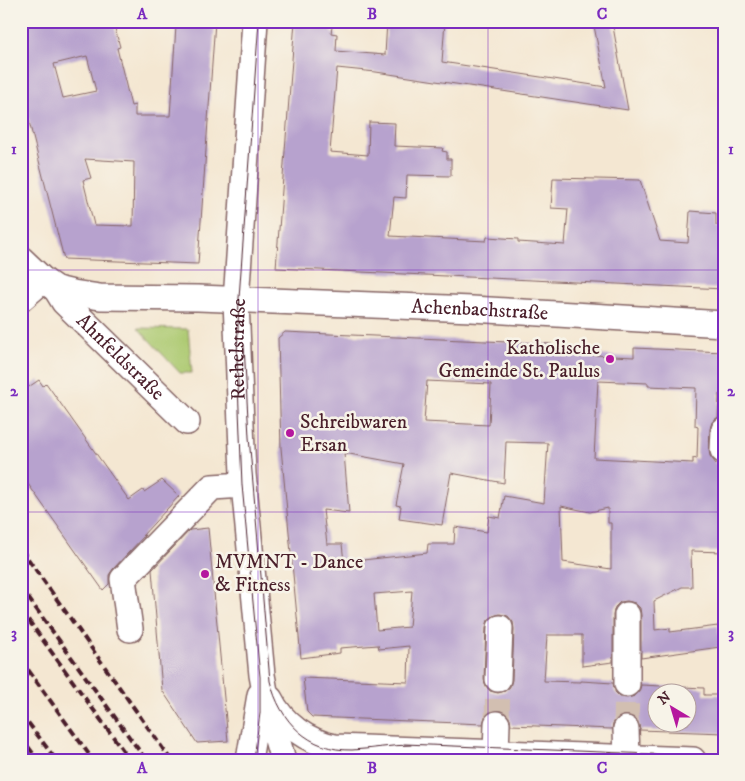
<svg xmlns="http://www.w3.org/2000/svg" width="745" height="781" font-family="'IM FELL DW Pica',serif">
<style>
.green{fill:#acc970;stroke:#7b744e}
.building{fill:#b7a2ce;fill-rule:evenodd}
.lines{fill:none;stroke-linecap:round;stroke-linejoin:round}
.minor-tunnel{stroke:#d2bfb1;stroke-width:25;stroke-dasharray:25 12;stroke-linecap:butt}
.minor-casing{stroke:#866565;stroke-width:28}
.minor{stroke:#fff;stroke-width:25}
.tram{stroke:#4a1f2b;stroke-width:1}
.rail{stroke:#4a1f2b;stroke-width:4;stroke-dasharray:8 4;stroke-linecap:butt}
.grid{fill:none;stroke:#7b2cbf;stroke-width:1;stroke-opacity:0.55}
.poi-dot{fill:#b5179e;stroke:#f7f3e8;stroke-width:2}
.labels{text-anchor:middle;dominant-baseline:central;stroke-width:5;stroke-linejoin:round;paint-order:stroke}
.street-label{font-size:20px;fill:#4a1f2b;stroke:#f7f3e8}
.poi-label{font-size:20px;fill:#4a1f2b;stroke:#f7f3e8;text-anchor:start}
.neatline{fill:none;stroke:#7b2cbf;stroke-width:2}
.grid-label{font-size:16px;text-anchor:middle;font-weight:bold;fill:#7b2cbf}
</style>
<rect width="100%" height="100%" fill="#f7f3e8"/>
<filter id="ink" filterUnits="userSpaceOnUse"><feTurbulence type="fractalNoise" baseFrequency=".02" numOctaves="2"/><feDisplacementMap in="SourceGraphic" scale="10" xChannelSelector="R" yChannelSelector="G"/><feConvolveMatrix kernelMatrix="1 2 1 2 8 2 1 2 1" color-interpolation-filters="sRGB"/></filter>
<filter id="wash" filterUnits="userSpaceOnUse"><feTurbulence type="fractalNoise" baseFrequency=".0096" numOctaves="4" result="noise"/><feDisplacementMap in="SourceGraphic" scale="20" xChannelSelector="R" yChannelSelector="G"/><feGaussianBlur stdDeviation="1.12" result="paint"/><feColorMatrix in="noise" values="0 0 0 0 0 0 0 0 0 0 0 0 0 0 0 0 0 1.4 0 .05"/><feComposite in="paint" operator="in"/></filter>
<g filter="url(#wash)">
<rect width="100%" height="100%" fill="#f4e7d2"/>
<!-- green -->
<path class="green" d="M138 328 188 329 192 373H180Z"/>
<g id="blocks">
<!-- building -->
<path class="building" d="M21 21H113L120 47 117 48 131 106 135 105V116H170L176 26H180L181 21H215L198 264 64 259 21 90ZM87 56 96 91 63 98 54 64ZM85 159 134 162 133 226 94 225 83 180 91 178Z
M295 21H333L331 33 337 34 336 51 385 55 387 21H445L442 62 606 87 593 21H612L628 110 376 72 337 68 330 152 368 155 369 122 395 123 394 146 443 148 442 151 447 152V159H451V176L407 175 406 198 394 197 390 236 486 241 487 237 518 239V242L565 245 568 209 551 208 553 178 640 180 660 241 688 243 690 211 716 213V225L721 226 720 238H724V289L276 268Z
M285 332 552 344V353L634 357V348L724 352V394H719L718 417 712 422 710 429 709 449 710 456 716 464 724 465V552L691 551 692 587H682L654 601 655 630 670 628V632L718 626 720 647 641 658V615L640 608 635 603 627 601 620 602 615 607 613 615V662L582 666V635H547L544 681 581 682V681L613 683 615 692 620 697 627 698 635 696 639 692 641 685 704 688V695H723L724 697V733L640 730 638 721 632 716 626 715 618 717 613 723 612 729 511 725 510 718 505 712 497 710 491 711 485 716 483 724 312 717 307 712 303 678 408 682 409 646 379 649 378 645 340 648V653L301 658 281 448 278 338ZM427 381 491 384 489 425 424 422ZM598 381 648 383V386L696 388 695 426 698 427 697 459 693 458V463L594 458ZM506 442 548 443 544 503 504 496 500 518 489 516 487 532 455 527 454 544H428L427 553 344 562 342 544H327L323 510 349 513 344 453 404 464 396 505 401 506 399 519 442 525 451 473 504 483ZM561 506 590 512 608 508V523H611V569L563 562ZM412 591 409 627 377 630 374 594ZM500 614 508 616 513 622 514 629 512 680 510 687 505 691 498 693 490 691 485 685 484 678 486 627 488 620 493 616ZM658 694H688V724H658Z
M39 380 43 386 46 383 129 500 143 490 144 492 162 480 179 496 142 536 145 535 113 569 109 575V584L103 590 21 474V392Z
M208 528 228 741 197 743 162 690 152 570 190 530Z"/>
</g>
</g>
<g filter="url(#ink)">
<use href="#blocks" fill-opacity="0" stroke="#866565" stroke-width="1"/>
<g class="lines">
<!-- minor-tunnel -->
<path class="minor-tunnel" d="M497 724 498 679
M626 729 627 684"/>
<defs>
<g id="minor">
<path d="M255 21 236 301 243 474 262 675 268 708 283 760"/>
<path id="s1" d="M21 259 43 280 56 289 73 293 100 297 198 298 472 309 724 324"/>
<path id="s2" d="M56 289 64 302 187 422"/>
<path d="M21 299 43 280"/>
<path d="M723 450 724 430"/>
<path d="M130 629 123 579 212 487 244 485"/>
<path d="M498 679 500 628"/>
<path d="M627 684V615"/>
<path d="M270 699C282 724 308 742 335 747L693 760"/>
<path d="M626 729 627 757"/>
<path d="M496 753 497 724"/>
<path d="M249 760 260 695"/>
</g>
</defs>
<!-- minor casing -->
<use href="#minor" class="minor-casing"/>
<!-- minor -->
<use href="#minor" class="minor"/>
<!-- tram -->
<g class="tram">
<path d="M244 345 249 437 270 681C280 722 309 751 352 750 372 749 391 745 411 745"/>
<path d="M404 744 724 757"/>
<path id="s3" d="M254 760 260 713V677L242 485 237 359 239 298 259 21"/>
</g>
<!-- rail -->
<path class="rail" d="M21 549 171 760
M21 588 146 760
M21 610 130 760
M21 660 93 760
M21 713 56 760
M21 737 38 760"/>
</g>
</g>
<!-- grid -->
<path class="grid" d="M258 21V760M488 21V760M21 270H724M21 512H724"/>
<!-- markers -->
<g class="poi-dot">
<circle cx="610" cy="359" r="5"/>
<circle cx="290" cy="433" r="5"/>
<circle cx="205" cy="574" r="5"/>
</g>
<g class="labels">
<!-- street labels -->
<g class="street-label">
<text stroke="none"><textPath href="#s1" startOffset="471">Achenbachstraße</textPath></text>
<text stroke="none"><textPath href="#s3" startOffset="412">Rethelstraße</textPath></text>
<text stroke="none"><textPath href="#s2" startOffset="94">Ahnfeldstraße</textPath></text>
</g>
<!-- poi labels -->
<g class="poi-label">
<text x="600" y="348" text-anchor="end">Katholische<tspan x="600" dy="23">Gemeinde St. Paulus</tspan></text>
<text x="300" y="422">Schreibwaren<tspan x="300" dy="23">Ersan</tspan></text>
<text x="215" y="562">MVMNT - Dance<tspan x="215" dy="23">&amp; Fitness</tspan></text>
</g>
</g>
<!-- margin -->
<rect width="745" height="781" fill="none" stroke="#f7f3e8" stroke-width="55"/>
<!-- north arrow -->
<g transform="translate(672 708) rotate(322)"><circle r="24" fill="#f7f3e8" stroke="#b29e9c"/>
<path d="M0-4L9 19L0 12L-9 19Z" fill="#b5179e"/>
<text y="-8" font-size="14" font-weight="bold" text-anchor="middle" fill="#4a1f2b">N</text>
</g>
<rect x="28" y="28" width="690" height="726" class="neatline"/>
<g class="grid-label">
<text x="142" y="19">A</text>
<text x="372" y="19">B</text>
<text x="602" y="19">C</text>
<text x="14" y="154">1</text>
<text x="731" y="154">1</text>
<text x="14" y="396">2</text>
<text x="731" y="396">2</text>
<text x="14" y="638">3</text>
<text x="731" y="638">3</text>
<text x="142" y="773">A</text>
<text x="372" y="773">B</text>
<text x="602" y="773">C</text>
</g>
</svg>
